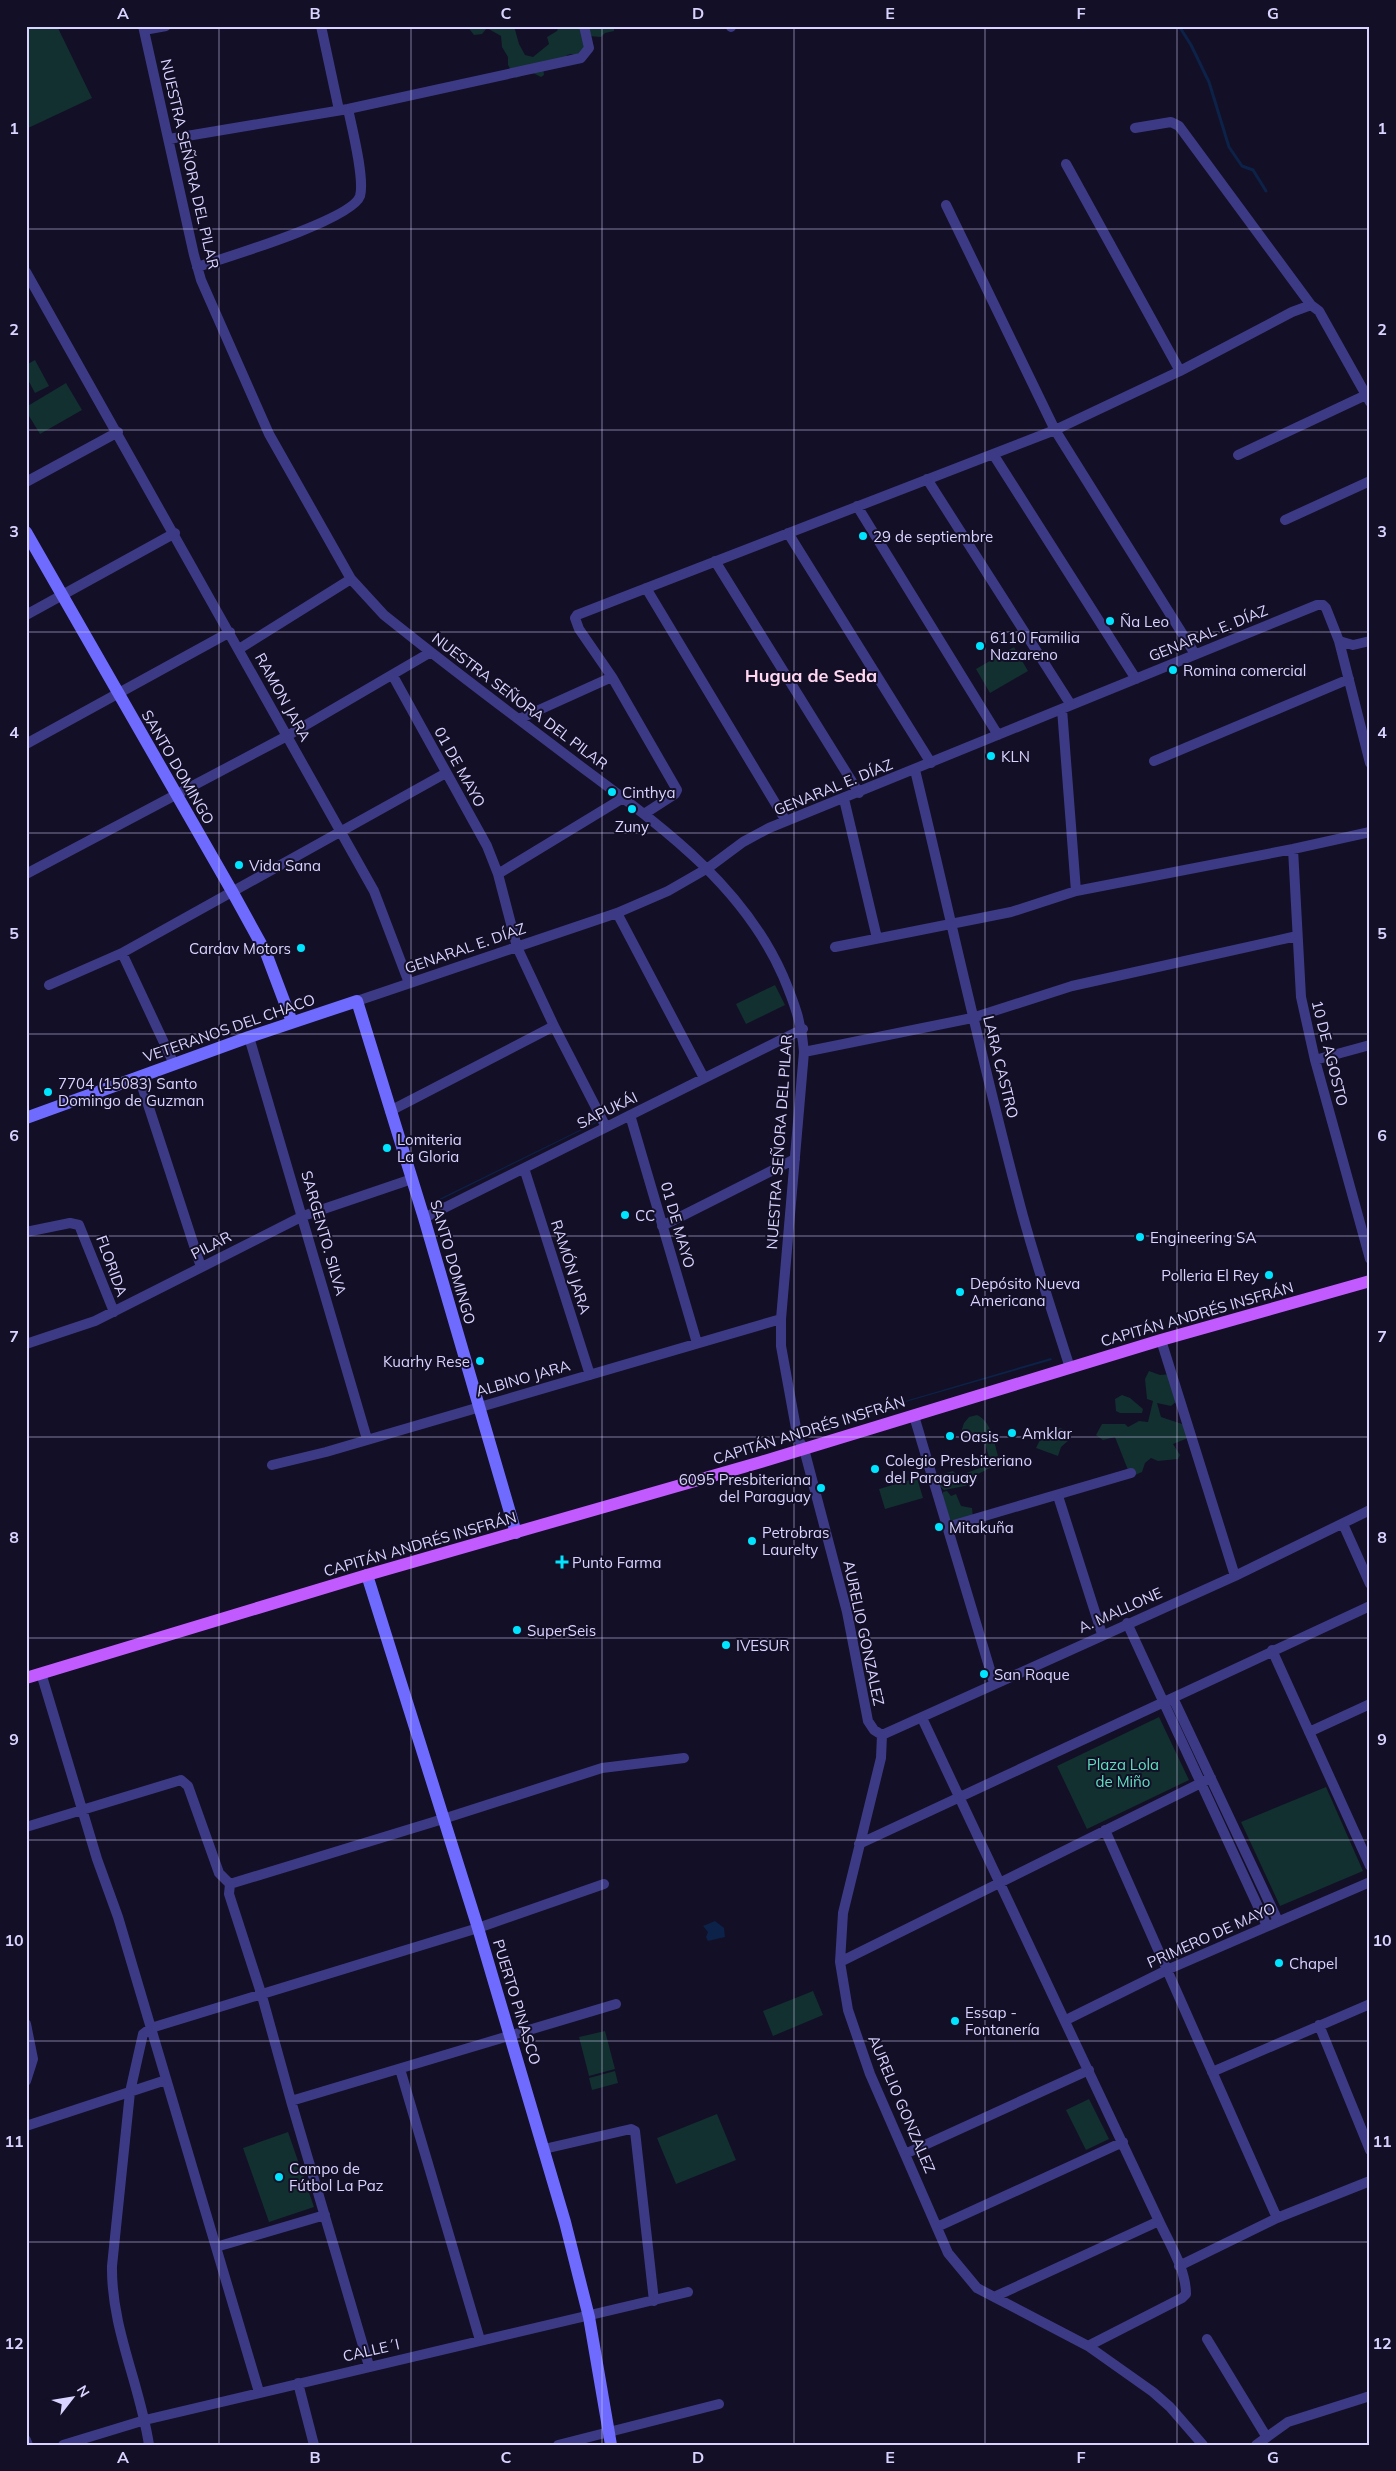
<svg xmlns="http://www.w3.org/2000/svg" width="1396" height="2471" font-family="Mulish,sans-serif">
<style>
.green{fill:#12302f}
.water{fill:#0c2248}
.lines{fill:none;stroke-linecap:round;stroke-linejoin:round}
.stream{stroke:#0c2248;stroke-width:3}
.street{stroke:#3d3a85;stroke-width:10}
.secondary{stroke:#6f6bff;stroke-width:12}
.primary{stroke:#c25bff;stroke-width:12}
.grid{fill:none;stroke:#d9d4ff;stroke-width:1;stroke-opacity:0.55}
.poi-dot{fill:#00e5ff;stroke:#130f26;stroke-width:2}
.labels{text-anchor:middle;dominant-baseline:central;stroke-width:4;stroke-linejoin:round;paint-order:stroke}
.street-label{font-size:15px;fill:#d9d4ff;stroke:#130f26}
.poi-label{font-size:15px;fill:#d9d4ff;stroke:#130f26;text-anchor:start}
.park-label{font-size:15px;fill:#5fe0c0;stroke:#130f26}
.quarter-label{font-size:18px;font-weight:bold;fill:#ffd6f0;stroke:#130f26}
.neatline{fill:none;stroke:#d9d4ff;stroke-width:2}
.grid-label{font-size:16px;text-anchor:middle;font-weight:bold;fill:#d9d4ff}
</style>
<rect width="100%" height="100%" fill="#130f26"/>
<!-- green -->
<path class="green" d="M26 26H57L92 98 26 129Z
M467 26H514L519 44 525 55 533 57 549 44 547 37 557 31 559 26H614V31L605 33 601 37 589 36 586 48 577 56 571 54 567 55 565 59 543 67 544 75 541 77 531 72 516 78 508 65V57L502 47 501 36 487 28 482 34 474 35Z
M35 360 49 386 35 393 26 376V365Z
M66 383 82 410 40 434 26 411V407Z
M1014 647 1028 671 990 693 976 669Z
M775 985 785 1005 746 1024 736 1004Z
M1149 1371 1160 1375 1172 1374 1177 1401 1171 1406 1157 1403 1161 1417 1185 1425 1188 1438 1173 1444 1180 1455 1178 1459 1158 1461 1151 1458 1145 1463 1142 1472 1135 1475 1128 1470 1115 1437 1103 1440 1096 1435 1102 1424H1125L1128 1427 1139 1421 1148 1422 1153 1401 1147 1399 1145 1379Z
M1122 1395 1130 1398 1143 1409 1142 1413H1120L1116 1411 1115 1399Z
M977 1415C993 1422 995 1448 1000 1463L978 1474 977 1481 965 1486 944 1490 937 1484 939 1475 953 1471 958 1476 991 1464 984 1440 961 1432 964 1423 969 1417Z
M1060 1428 1068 1431 1069 1440 1061 1447 1058 1456 1036 1448 1040 1440Z
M917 1478 923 1498 885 1509 879 1489Z
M947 1491 951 1496 956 1494 961 1506 972 1508 973 1518 951 1521 942 1507 943 1492Z
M1159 1717 1189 1780 1087 1829 1057 1766Z
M1326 1787 1363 1871 1280 1906 1241 1822Z
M813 1991 823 2015 773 2036 763 2011Z
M605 2031 615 2069 589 2076 579 2037Z
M615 2071 618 2083 592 2090 589 2078Z
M1089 2099 1109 2139 1086 2150 1066 2110Z
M717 2114 736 2160 676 2184 657 2138Z
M288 2132 314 2207 269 2222 243 2148Z"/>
<!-- water -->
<path class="water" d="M596 1122V1123L432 1204 431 1203Z
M1051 1358 1052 1360 895 1405V1404Z
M715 1921 724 1928 725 1937 708 1941 706 1937 708 1932 703 1926Z"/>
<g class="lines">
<!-- stream -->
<path class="stream" d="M1179 26 1191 45 1209 82 1229 147 1242 166 1253 170 1266 191"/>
<!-- street -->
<path class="street" d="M143 26 194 255 201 280 269 434 351 579 384 615 413 638C466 680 521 721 575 762 656 823 741 881 783 976 794 1002 802 1024 804 1052L781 1319V1346L798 1439 804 1449 847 1612 868 1721 874 1730 882 1735 881 1758 843 1913 840 1962 848 2010 870 2074 948 2253 977 2288 1088 2346 1153 2392 1170 2407 1203 2445
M321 26 339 110
M731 26V27
M144 30 166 26
M1135 128 1171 122 1179 126 1311 305 1319 311 1370 402
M169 139 348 109 581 58 589 48 584 26
M1066 164 1180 371
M946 205 1055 430 1195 654
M197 267C224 258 352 220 360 196 365 179 352 128 348 109
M26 272 374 891 409 983
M993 454 1136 679
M1238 455 1366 395
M927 479 1071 705
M26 482 118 432
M857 506 998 735
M1285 520 1370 481
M788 533 931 763
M715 561 859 793
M646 588 786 821
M26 615 175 533
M1339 641 1353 645 1370 641
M239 649 351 579
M393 676 487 846 498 874 517 947 554 1026 606 1127
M1062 709 1076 891
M519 719 612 677
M26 744 230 632
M1154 761 1349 679
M915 770C951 919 983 1068 1023 1216 1037 1267 1054 1317 1070 1368
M844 799 877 938
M644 814 675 794 677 790 612 677 579 629 575 618 577 615 1055 430 1180 371 1292 312 1311 305
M1293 849 1301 997 1315 1060 1370 1259
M26 874 287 736 431 652
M498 874 623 798
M617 913 704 1078
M835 947 1011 912 1076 891 1293 849 1370 832
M122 953 174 1064
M49 985 122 953 446 773
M357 1001 617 913 668 891 708 868 743 842 769 828 1317 605H1323L1326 608 1339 641 1370 763
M249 1037 367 1439
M804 1052 972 1018 1072 986 1297 936
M1315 1060 1370 1045
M139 1077 201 1267
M390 1111 554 1026
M630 1115 697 1343
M524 1168 590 1375
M424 1218 803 1029
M662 1226 795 1159
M26 1232 70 1223 79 1225 114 1312
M1161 1340 1235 1576
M26 1344 95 1321 303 1216 412 1179
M914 1416 994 1683
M272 1465 326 1452 781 1319
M1058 1496 1102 1634
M1343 1524 1370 1584
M947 1527 1131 1473
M1127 1623 1267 1926
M1272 1650 1370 1866
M41 1673 97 1859 118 1917 259 2392
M1173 1698 1278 1921
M922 1718 1159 2221C1169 2243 1186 2269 1186 2294L1182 2298 1088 2346
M1309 1732 1370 1704
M882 1735 1235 1576 1370 1510
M26 1827 181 1780 188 1786 219 1873 230 1884
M1105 1830 1277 2218
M859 1844 1370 1606
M230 1884 229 1894 262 1996 291 2101 616 2004
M230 1884 443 1819 602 1768 684 1758
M840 1962 1211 1778
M1066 2020 1169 1969 1370 1882
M26 2024 33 2059 26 2081
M1319 2025 1370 2150
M400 2069 480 2340
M1212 2072 1370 2004
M291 2101 369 2366
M26 2126 166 2080
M544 2149 631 2129 635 2131 654 2301
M905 2154 1089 2070
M937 2227 1123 2142
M216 2247 325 2215
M1179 2266 1277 2218 1370 2181
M994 2297 1159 2221
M1207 2339 1266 2436
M298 2383 314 2445
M26 2440 28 2445
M63 2445 145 2420 688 2292
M149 2445C140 2384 111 2328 112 2266L130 2092 143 2034 151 2028 478 1928 604 1884
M558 2445 719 2404
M1256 2445 1288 2422 1370 2396"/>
<!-- secondary -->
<path class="secondary" d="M26 532 233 893 266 953 292 1022
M26 1118 249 1037 357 1001 424 1218 516 1533
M367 1575 478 1928 565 2222 589 2317 611 2445"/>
<!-- primary -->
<path class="primary" d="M26 1678 367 1575 761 1462 1161 1340 1370 1281"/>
</g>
<!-- grid -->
<path class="grid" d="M219 26V2445M411 26V2445M602 26V2445M794 26V2445M985 26V2445M1177 26V2445M26 229H1370M26 430H1370M26 632H1370M26 833H1370M26 1034H1370M26 1236H1370M26 1437H1370M26 1638H1370M26 1840H1370M26 2041H1370M26 2242H1370"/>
<!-- markers -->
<g class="poi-dot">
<circle cx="863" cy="536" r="5"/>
<circle cx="1110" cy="621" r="5"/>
<circle cx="980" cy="646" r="5"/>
<circle cx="1173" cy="670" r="5"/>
<circle cx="991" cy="756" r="5"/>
<circle cx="612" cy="792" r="5"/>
<circle cx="632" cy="809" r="5"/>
<circle cx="239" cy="865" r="5"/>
<circle cx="301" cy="948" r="5"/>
<circle cx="48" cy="1092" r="5"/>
<circle cx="387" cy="1148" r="5"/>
<circle cx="625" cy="1215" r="5"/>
<circle cx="1140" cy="1237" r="5"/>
<circle cx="1269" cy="1275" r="5"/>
<circle cx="960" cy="1292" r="5"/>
<circle cx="480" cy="1361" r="5"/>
<circle cx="1012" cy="1433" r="5"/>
<circle cx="950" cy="1436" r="5"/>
<circle cx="875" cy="1469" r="5"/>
<circle cx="821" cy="1488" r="5"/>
<circle cx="939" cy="1527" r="5"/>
<circle cx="752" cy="1541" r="5"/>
<path d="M559.5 1554.5h5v5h5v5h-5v5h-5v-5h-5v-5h5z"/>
<circle cx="517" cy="1630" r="5"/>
<circle cx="726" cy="1645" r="5"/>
<circle cx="984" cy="1674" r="5"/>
<circle cx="1279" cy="1963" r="5"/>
<circle cx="955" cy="2021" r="5"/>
<circle cx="279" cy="2177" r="5"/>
</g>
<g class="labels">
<!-- street labels -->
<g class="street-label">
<text transform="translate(190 164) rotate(77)">NUESTRA SEÑORA DEL PILAR</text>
<text transform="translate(1208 633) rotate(-22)">GENARAL E. DÍAZ</text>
<text transform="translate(283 697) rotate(61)">RAMON JARA</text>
<text transform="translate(520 701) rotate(37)">NUESTRA SEÑORA DEL PILAR</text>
<text transform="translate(178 767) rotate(60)">SANTO DOMINGO</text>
<text transform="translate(460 767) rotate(61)">01 DE MAYO</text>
<text transform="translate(833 787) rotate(-22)">GENARAL E. DÍAZ</text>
<text transform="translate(465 948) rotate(-19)">GENARAL E. DÍAZ</text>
<text transform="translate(229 1028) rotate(-19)">VETERANOS DEL CHACO</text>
<text transform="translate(1330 1053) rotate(76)">10 DE AGOSTO</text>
<text transform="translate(1001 1067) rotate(76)">LARA CASTRO</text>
<text transform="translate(607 1110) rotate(-26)">SAPUKÁI</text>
<text transform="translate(779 1142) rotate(-86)">NUESTRA SEÑORA DEL PILAR</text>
<text transform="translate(678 1225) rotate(74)">01 DE MAYO</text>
<text transform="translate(324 1233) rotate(74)">SARGENTO. SILVA</text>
<text transform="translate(211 1245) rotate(-27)">PILAR</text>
<text transform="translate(453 1262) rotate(74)">SANTO DOMINGO</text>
<text transform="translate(112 1266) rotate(70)">FLORIDA</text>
<text transform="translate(571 1267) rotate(72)">RAMÓN JARA</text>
<text transform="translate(1197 1314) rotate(-16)">CAPITÁN ANDRÉS INSFRÁN</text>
<text transform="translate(523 1378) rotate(-16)">ALBINO JARA</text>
<text transform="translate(809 1430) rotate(-17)">CAPITÁN ANDRÉS INSFRÁN</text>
<text transform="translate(420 1544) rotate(-16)">CAPITÁN ANDRÉS INSFRÁN</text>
<text transform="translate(1120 1610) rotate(-24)">A. MALLONE</text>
<text transform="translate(864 1633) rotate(78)">AURELIO GONZALEZ</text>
<text transform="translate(1211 1935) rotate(-24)">PRIMERO DE MAYO</text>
<text transform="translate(517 2002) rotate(73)">PUERTO PINASCO</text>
<text transform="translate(902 2104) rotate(67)">AURELIO GONZALEZ</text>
<text transform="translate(371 2350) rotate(-13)">CALLE´I</text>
</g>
<!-- poi labels -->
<g class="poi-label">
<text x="873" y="536">29 de septiembre</text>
<text x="1120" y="621">Ña Leo</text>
<text x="990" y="637">6110 Familia<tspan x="990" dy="17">Nazareno</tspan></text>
<text x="1183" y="670">Romina comercial</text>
<text x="1001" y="756">KLN</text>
<text x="622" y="792">Cinthya</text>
<text x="632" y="826" text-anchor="middle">Zuny</text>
<text x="249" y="865">Vida Sana</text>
<text x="291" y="948" text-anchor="end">Cardav Motors</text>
<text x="58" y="1083">7704 (15083) Santo<tspan x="58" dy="17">Domingo de Guzman</tspan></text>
<text x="397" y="1139">Lomiteria<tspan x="397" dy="17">La Gloria</tspan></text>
<text x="635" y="1215">CC</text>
<text x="1150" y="1237">Engineering SA</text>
<text x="1259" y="1275" text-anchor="end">Polleria El Rey</text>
<text x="970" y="1283">Depósito Nueva<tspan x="970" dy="17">Americana</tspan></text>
<text x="470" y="1361" text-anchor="end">Kuarhy Rese</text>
<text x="1022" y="1433">Amklar</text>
<text x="960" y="1436">Oasis</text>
<text x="885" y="1460">Colegio Presbiteriano<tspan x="885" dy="17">del Paraguay</tspan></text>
<text x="811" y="1479" text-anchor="end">6095 Presbiteriana<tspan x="811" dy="17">del Paraguay</tspan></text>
<text x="949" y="1527">Mitakuña</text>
<text x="762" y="1532">Petrobras<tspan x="762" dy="17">Laurelty</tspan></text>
<text x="572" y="1562">Punto Farma</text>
<text x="527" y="1630">SuperSeis</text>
<text x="736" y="1645">IVESUR</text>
<text x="994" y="1674">San Roque</text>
<text x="1289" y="1963">Chapel</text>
<text x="965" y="2012">Essap -<tspan x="965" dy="17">Fontanería</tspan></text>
<text x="289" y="2168">Campo de<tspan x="289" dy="17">Fútbol La Paz</tspan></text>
</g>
<!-- park labels -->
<g class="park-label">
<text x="1123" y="1764">Plaza Lola<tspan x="1123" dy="17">de Miño</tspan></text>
</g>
<!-- quarter labels -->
<g class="quarter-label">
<text x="811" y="675">Hugua de Seda</text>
</g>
</g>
<!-- border -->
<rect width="1396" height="2471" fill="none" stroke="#130f26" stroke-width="55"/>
<!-- north arrow -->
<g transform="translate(72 2398) rotate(59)" stroke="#130f26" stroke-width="4" paint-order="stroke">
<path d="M0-4L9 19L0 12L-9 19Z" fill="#d9d4ff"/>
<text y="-8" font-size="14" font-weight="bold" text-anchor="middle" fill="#d9d4ff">N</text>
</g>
<rect x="28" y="28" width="1340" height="2416" class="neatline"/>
<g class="grid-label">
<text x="123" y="19">A</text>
<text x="315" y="19">B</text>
<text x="506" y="19">C</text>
<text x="698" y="19">D</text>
<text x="890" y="19">E</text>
<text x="1081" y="19">F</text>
<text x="1273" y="19">G</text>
<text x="14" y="134">1</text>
<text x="1382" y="134">1</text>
<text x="14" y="335">2</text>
<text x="1382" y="335">2</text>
<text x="14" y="537">3</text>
<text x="1382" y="537">3</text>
<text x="14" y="738">4</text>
<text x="1382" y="738">4</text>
<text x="14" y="939">5</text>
<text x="1382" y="939">5</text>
<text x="14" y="1141">6</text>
<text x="1382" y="1141">6</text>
<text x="14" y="1342">7</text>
<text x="1382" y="1342">7</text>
<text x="14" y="1543">8</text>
<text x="1382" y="1543">8</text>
<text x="14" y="1745">9</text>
<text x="1382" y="1745">9</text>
<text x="14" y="1946">10</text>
<text x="1382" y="1946">10</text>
<text x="14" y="2147">11</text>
<text x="1382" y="2147">11</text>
<text x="14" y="2349">12</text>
<text x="1382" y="2349">12</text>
<text x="123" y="2463">A</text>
<text x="315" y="2463">B</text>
<text x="506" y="2463">C</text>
<text x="698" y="2463">D</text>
<text x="890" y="2463">E</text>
<text x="1081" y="2463">F</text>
<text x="1273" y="2463">G</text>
</g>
</svg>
